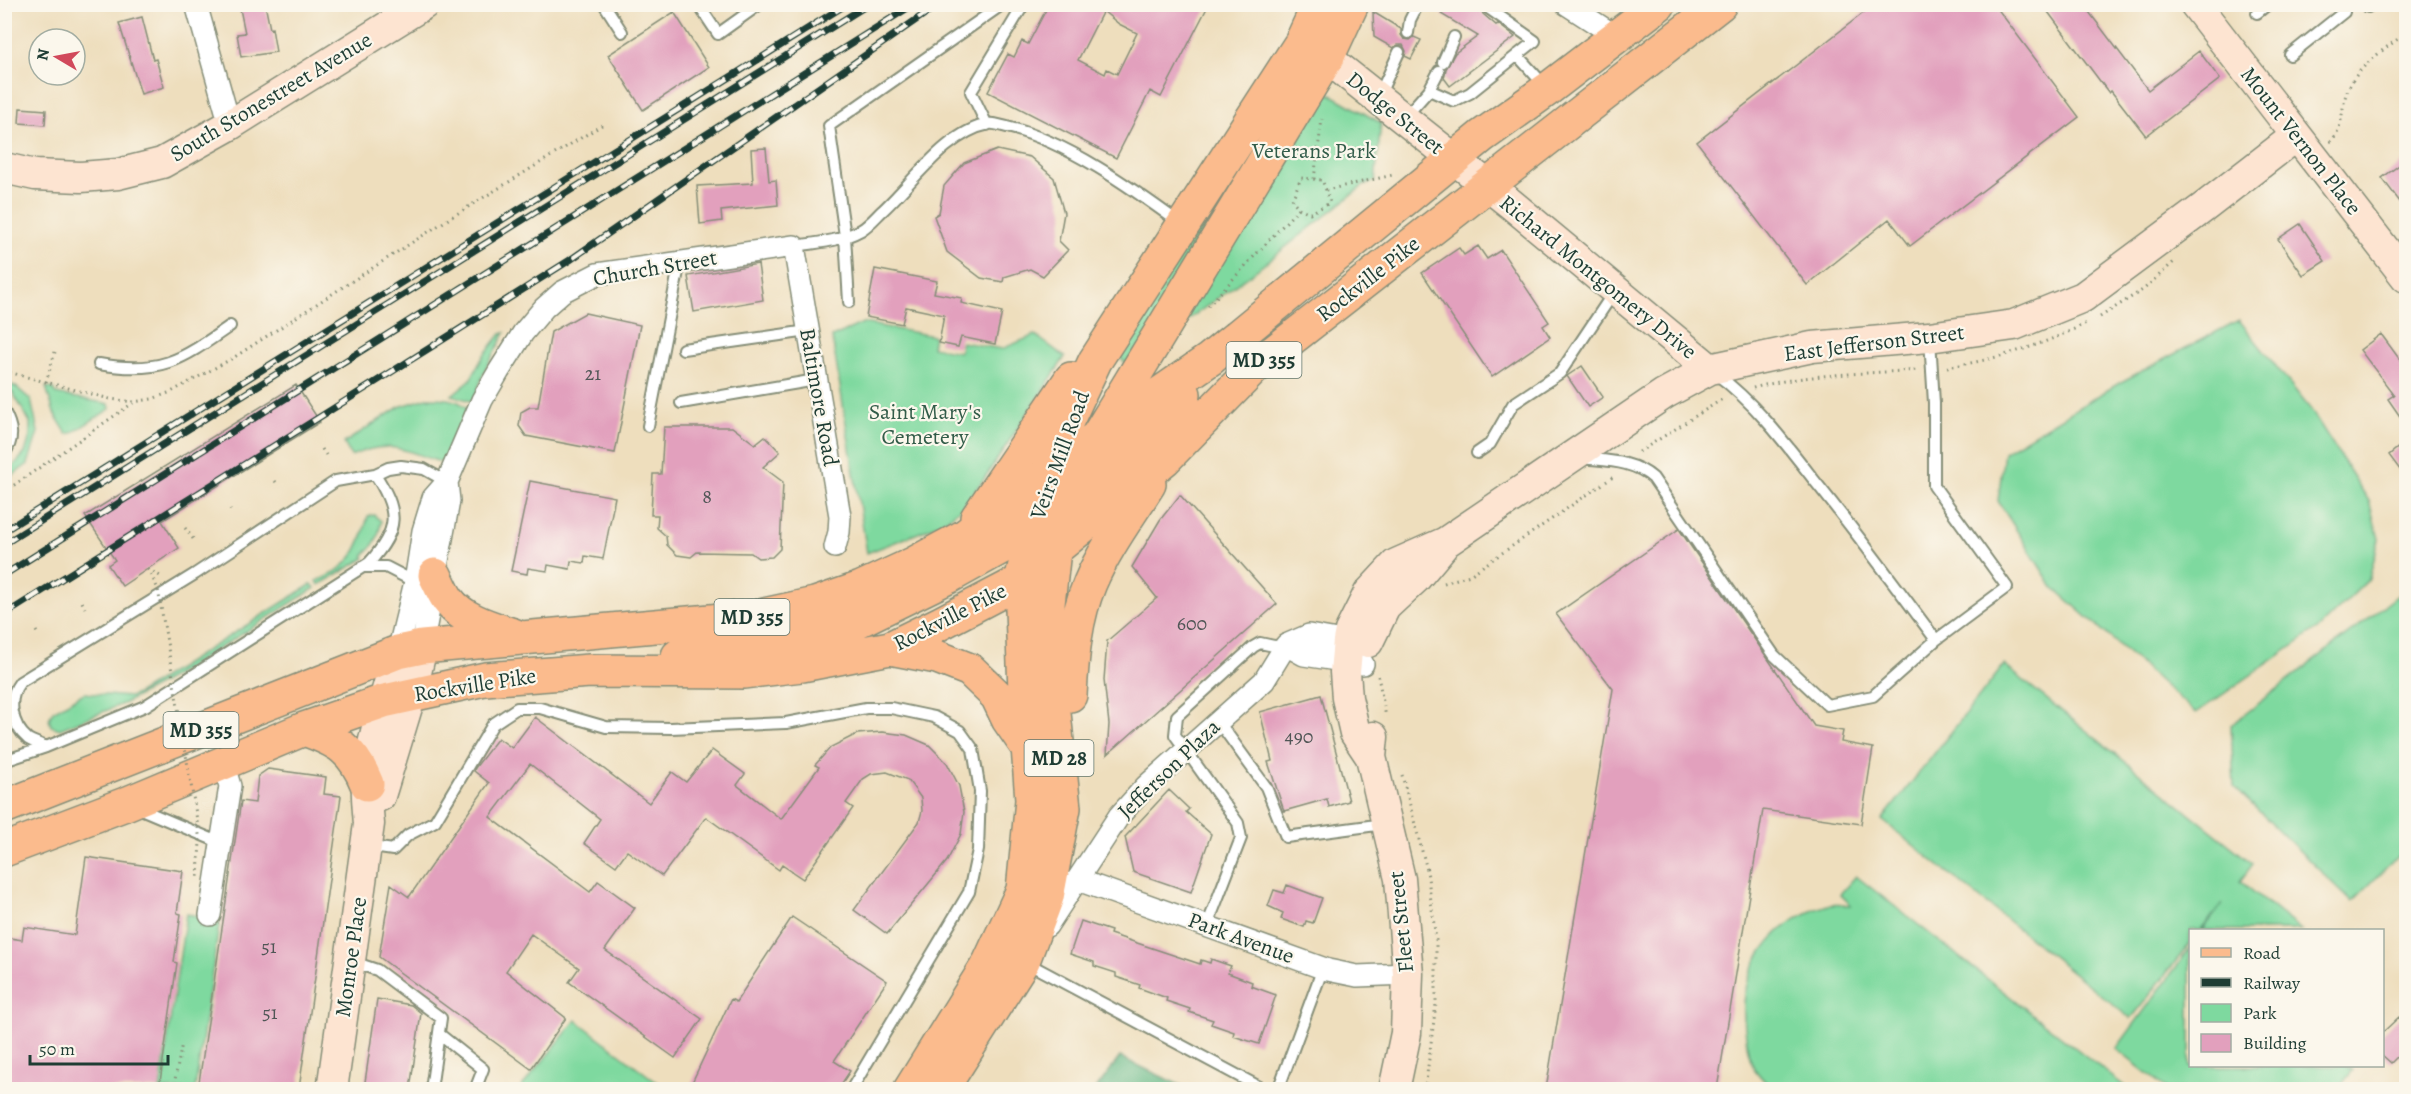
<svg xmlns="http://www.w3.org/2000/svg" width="2411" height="1094" font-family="Alegreya,serif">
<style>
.green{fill:#7ed99f;stroke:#4e8b6a;stroke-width:1.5}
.forest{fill:#66b986;stroke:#427b5d;stroke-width:1.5}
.building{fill:#e2a0bd;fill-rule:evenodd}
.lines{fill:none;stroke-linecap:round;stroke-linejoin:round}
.lane-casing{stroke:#868e78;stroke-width:14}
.street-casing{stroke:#868e78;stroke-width:24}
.secondary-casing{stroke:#868e78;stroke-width:33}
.primary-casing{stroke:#868e78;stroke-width:36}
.path{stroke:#868e78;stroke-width:3;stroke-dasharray:1.5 4.5;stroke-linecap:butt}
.lane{stroke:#fff;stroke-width:10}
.street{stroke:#fff;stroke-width:21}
.secondary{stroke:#fde4d1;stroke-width:30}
.primary{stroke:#fbbb8d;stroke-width:33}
.rail-casing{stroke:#1f3d34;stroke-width:7}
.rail{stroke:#fbf7ec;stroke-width:4.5;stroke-dasharray:14;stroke-linecap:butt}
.path-bridge{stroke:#868e78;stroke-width:3;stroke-dasharray:1.5 4.5;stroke-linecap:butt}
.labels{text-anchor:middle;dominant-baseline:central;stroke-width:4.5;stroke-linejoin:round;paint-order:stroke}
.number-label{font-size:20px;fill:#505656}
.shield{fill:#fbf7ec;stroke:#61756b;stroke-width:1.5}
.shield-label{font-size:21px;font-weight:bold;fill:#1f3d34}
.street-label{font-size:22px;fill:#1f3d34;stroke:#fbf7ec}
.park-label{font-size:22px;fill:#325c49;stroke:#fbf7ec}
</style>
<rect width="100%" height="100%" fill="#fbf7ec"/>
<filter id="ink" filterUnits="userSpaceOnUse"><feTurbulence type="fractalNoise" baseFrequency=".0167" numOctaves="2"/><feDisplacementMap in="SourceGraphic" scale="12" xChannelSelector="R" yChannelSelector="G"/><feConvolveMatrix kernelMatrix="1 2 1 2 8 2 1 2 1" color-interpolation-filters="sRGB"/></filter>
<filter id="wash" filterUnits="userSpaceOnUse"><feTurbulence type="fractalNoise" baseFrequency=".008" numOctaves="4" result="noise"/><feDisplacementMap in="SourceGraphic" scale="24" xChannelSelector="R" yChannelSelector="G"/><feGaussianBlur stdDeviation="1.35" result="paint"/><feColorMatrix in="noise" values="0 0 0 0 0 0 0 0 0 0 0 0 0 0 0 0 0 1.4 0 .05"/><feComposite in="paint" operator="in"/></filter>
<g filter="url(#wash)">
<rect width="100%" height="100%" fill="#eedebd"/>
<!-- green -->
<path class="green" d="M1318 87 1381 123 1375 181 1363 186 1258 269 1127 364 1112 351 1282 95Z
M2239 320 2311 410 2369 501 2379 539 2369 579 2319 628 2196 713 2052 586 1998 501 2004 452 2121 382Z
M863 323 934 336 932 347 959 352 962 342 1002 349 1035 335 1065 357 984 479 962 507 947 519 926 530 867 553 832 337Z
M505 333 485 370 473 402 452 395 470 380 484 355 501 334Z
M5 382 16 387 31 400 38 432 28 464 5 481V475L25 453 30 436V422L13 393 5 388Z
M46 387 54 389 56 394 109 404 110 409 72 433 67 434 54 413Z
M427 398C440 398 457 398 467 408L447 464C407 453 392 437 351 456L344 443 399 407Z
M374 515 381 521C379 537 375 545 363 556L365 558 319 585 317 581C350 568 360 550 368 516Z
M312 584 315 588 180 673 125 703 60 729 51 726 49 719 53 711 84 693 130 697 139 693Z
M2406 589V848L2352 902 2234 787 2231 725Z
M2004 665 2253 864 2240 881 2301 930H2203L2223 903 2201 930H2190V943L2131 1019 1882 820Z
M1856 876 2128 1089H1772C1767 1083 1759 1076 1754 1068 1748 1056 1746 1041 1745 1028 1737 970 1772 921 1828 905 1835 904 1844 905 1851 905L1840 894Z
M186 914 220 919 195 1089 160 1090Z
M2190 948V1066H2346L2353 1070 2338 1089H2167L2116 1049Z
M576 1020 659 1084V1089H520Z"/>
<!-- forest -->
<path class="forest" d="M1120 1057 1188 1089H1096Z"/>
<g id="blocks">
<!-- building -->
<path class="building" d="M239 4H265L270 29 272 28 276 52 241 57 237 34 245 33Z
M1049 4H1209L1161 97 1150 91 1116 158 988 92 1008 54 1014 57 1022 41 1028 44ZM1103 11 1119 24 1137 33 1117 74 1107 69 1105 74 1078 60Z
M1446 4H1479L1483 14 1496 25 1498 24 1515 37 1450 86 1444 78 1446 69 1455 53 1478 36 1441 14Z
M1875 4H1994L2079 117 1910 246 1889 219 1807 285 1697 142Z
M2042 4H2083L2148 90 2199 51 2220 79 2146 136 2111 91 2109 93Z
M674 12 709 67 643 110 608 55Z
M1373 12 1401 29V35L1404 39 1410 40 1414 37 1421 40 1411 59 1405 56 1406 51 1403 45H1398L1393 48 1374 37Z
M142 17 153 60 156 59 164 87 141 94 119 23Z
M20 108 46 110 45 125 19 123Z
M766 148 769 181 776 180 778 205 721 211 722 221 700 224 697 186 753 183 751 149Z
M997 150 1030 157 1054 178 1064 213 1059 241 1068 250 1043 276 1030 269 1004 277 1003 282 981 278 947 252 934 216 939 213 944 186 964 163Z
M2406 160V210L2382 178Z
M2300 224 2325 261 2303 275 2278 239Z
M1478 246 1487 259 1501 250 1549 322 1543 326 1550 337 1492 377 1422 273 1459 248 1464 255Z
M758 264 763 300 694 312 688 276Z
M875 269 937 281 934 293 962 298 961 303 1002 312 995 344 961 337 958 347 939 343 944 315 906 307 902 324 866 317Z
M585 313 640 325 615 453 526 436 519 426 521 412 530 407H538L551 332Z
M2381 334 2406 368V425L2388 399 2394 395 2360 350Z
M1582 366 1603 397 1588 407 1567 376Z
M296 385 320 422 162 521 179 548 122 586 108 565 115 560 85 516Z
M664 427H732L755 444 765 436 780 452 763 467 783 482 780 549 772 557 758 558 751 553 697 552 691 557 677 555 667 545 666 536 657 528 658 515H651L653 474H661Z
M2406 441V478L2389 455Z
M530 481 615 497 603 559 585 556 584 563 571 561 570 569 548 565 547 571 528 568 527 574 511 571Z
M1180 495 1277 604 1107 755 1109 724 1104 680 1107 641 1157 598 1132 567 1160 520Z
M1679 529 1814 726 1843 731 1841 742 1873 748 1861 824 1763 810 1717 1089H1546L1613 689 1556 614Z
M1321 695 1349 801 1329 807 1327 799 1284 811 1268 762 1272 761 1260 712Z
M535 717 649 803 672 772 686 782 712 750 745 774 737 785 781 819 819 767 815 765 831 747 857 734 882 732 906 735 929 745 947 763 959 786 964 812 961 834 947 861 887 934 854 910 919 822 922 811 921 798 908 780 887 772 871 774 863 779 846 803 853 808 803 879 782 865 779 870 706 817 662 876 627 851 616 866 584 843 600 819 530 764 490 817 590 892 598 881 635 908 605 950 702 1019 675 1058 569 982 579 968 531 934 506 971 566 1018 531 1069 379 957 391 884 409 897 489 783 474 771 475 768 498 738 512 748Z
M268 769 326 777 324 794 341 796 299 1089H198L241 801 255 803 258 776Z
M1169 790 1189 809 1186 812 1211 834 1191 892 1133 872 1125 837Z
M86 857 183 871 177 913 181 914 174 962 177 963 159 1089H4V937L22 940 24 927 75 935Z
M1287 885 1322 898 1313 923 1306 921 1304 927 1281 919 1283 913 1268 906 1274 890 1284 893Z
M792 917 887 981 834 1061 850 1071 838 1089H689L731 999 736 1002Z
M1081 921 1111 931 1110 934 1200 964 1201 960 1210 963 1211 959 1231 966 1228 973 1252 982 1251 986 1276 995 1259 1044 1233 1036 1234 1032 1211 1024 1213 1020 1189 1012 1190 1009 1166 1001 1167 998 1139 988 1140 985 1116 977V973L1094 966V962L1070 954Z
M377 999 411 1005 421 1013 410 1089H364Z
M2399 1017 2406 1024V1048L2391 1063 2382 1055V1033Z"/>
</g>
</g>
<g filter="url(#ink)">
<use href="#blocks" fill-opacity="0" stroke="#868e78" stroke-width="1.5"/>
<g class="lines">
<defs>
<path id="lane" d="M604 4 622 32
M698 4 718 34 760 4
M2366 4 2368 7 2371 4
M2257 13 2268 4
M1408 33 1410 20 1418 4
M1517 55 1546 87
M2290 55 2344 12 2338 4
M1443 62 1454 37
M1429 90 1454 101 1470 93 1535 41 1488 8 1489 4
M1379 96 1399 52
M1405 117 1429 90 1439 71
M987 125 971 92 1024 4
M794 246C817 243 841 241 861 230 868 226 875 218 881 212 912 184 946 132 989 124 995 123 1001 126 1007 127 1066 141 1132 188 1181 224
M849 302 845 236 829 126 1003 4
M683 349 808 331
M99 364C161 375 181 360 230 326
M1715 373C1755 403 1783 440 1814 480 1856 532 1896 586 1936 640
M681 403 816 380
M4 411C12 426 15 439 4 454
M648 426 680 261
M1477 453 1490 444 1513 404 1560 373 1614 292
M1581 458C1606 461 1633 460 1653 478L1774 655 1827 705 1873 696 1936 640 2007 587 1934 486V403L1930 339
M362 567H386L415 582
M1218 721 1266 787 1286 837 1384 824
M46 747C40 744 33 742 28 739 11 725 7 699 20 682L195 574 336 481 375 474 388 468 401 466 424 469 447 482
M4 761 46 747 145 706 369 563C400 529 399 511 375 474
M136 807 221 843
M366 846 393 850 408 835 435 821 493 724 517 708H540L606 727 671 728 786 723 866 708H891L934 717 960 731 973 749 980 791 978 850 969 892 851 1090
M1207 926 1241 838 1238 823 1175 735 1177 716 1253 647 1260 643 1274 646 1286 645
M353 962 377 970 441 1018 431 1090
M1027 963 1265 1090
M439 1034 483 1069 475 1090
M1278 1090 1323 968"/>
<path id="street" d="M196 4 230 125
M1566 4 1617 37
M1286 645 1304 655 1363 664
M422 647 449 501 447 482
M398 652 415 582 423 531 433 498 447 482 482 400 499 371 523 333 544 308 562 292 597 274 794 246 840 516 839 532 835 547
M1078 880 1328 970 1357 976 1408 974
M210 915 230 786 223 762
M1047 926 1119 816 1146 786 1264 681 1286 645 1309 635 1360 644"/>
<path id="secondary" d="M2195 4 2406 277
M1307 46 1327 58 1511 204 1710 369
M4 168 35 175 81 177 118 174 162 163 230 125 424 4
M1368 642 1385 607 1415 579 1442 547
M1373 737 1371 757 1400 879 1408 974 1406 1033 1394 1090
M1371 757 1355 733 1347 698 1345 672 1348 641 1350 631 1369 593 1396 564 1446 542 1664 394 1710 369 1812 347 1929 337 2014 325 2083 297 2203 208 2296 136
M380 796 411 694 422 647
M332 1090 369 824C368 810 366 795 367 781 372 737 386 695 398 652"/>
<path id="primary" d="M1077 498 1133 448 1184 394
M977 518 1071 379
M435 575C439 583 443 593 448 600 463 621 493 628 516 636
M890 648 937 657 970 670 997 696 1008 719 1026 745
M678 656 818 634 856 622 948 577 1000 548 1040 511
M1070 695C1072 658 1075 618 1090 583 1105 548 1129 516 1149 484
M304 729C338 741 353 749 367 784
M4 807 398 652 422 647 755 617 815 604 861 588 913 564 965 536 1097 437 1210 359 1482 136 1548 89 1659 4
M4 850 128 803 304 729 384 701 485 679 590 671 744 672 802 665 890 648 939 624 1021 581 1054 550 1165 459 1255 367 1720 4
M910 1090 989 963 1023 890 1032 800 1026 720 1021 581 1048 473 1066 423 1095 361 1301 43 1319 4
M941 1090 1023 961 1047 897 1064 808 1054 713 1048 604 1054 550 1097 437 1327 58 1352 4"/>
</defs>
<!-- lane casing -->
<use href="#lane" class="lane-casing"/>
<!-- street casing -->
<use href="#street" class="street-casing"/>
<!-- secondary casing -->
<use href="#secondary" class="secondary-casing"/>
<!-- primary casing -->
<use href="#primary" class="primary-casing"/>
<!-- path -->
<path class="path" d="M520 9 523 4
M2330 142C2345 128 2340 107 2348 89 2360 64 2385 49 2406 33
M1314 179 1322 119
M1326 190 1322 180 1301 178 1292 200 1299 208 1310 213 1330 203 1326 190 1393 175
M1208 306 1299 208
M2100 317 2144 289 2174 262
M1947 367C1995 360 2045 345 2088 322
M4 371 110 399 134 402 152 399 171 392 233 358 450 218 602 125
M46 382 55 352
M1753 388C1807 373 1864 374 1919 370
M189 411 201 428
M322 449 326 455
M1639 452 1724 398
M275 481 278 485
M4 492 133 403
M230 509 233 514
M185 528 194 540
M148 569 162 577
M1444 583 1470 575 1613 477
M82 602 85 608
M36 631 39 636
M1378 676 1386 717
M1402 775 1427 870 1436 940V1004L1425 1090
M173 1090 182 1043"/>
<!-- lane -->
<use href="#lane" class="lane"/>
<!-- street -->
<use href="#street" class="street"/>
<!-- secondary -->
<use href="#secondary" class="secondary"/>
<!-- primary -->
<use href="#primary" class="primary"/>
<defs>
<path id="rail" d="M4 531 847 4
M4 544 869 4
M4 575 914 4
M4 615 570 260 939 4"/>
</defs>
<!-- rail casing -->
<use href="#rail" class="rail-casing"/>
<!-- rail -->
<use href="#rail" class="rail"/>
<!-- path-bridge -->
<path class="path-bridge" d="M148 569 158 589 196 814 200 841 198 878"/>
</g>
</g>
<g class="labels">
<!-- number labels -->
<g class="number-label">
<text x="593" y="373">21</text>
<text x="707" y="496">8</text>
<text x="1192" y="623">600</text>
<text x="1299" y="736">490</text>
<text x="269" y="946">51</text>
<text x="270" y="1012">51</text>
</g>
<!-- shield labels -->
<g class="shield">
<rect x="1226.5" y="342" width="75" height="36" rx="4.5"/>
<rect x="714.5" y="599" width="75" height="36" rx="4.5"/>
<rect x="163.5" y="712" width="75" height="36" rx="4.5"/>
<rect x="1024.5" y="740" width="69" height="36" rx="4.5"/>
</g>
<g class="shield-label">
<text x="1264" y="360">MD 355</text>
<text x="752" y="617">MD 355</text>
<text x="201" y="730">MD 355</text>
<text x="1059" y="758">MD 28</text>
</g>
<!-- street labels -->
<g class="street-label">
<text transform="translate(271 97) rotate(-31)">South Stonestreet Avenue</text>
<text transform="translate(1395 113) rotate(39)">Dodge Street</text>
<text transform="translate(2301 141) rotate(52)">Mount Vernon Place</text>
<text transform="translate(655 268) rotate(-10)">Church Street</text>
<text transform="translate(1598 277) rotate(39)">Richard Montgomery Drive</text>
<text transform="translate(1368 279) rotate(-38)">Rockville Pike</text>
<text transform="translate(1874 343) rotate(-7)">East Jefferson Street</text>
<text transform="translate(819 397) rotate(80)">Baltimore Road</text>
<text transform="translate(1060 455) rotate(-70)">Veirs Mill Road</text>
<text transform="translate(950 617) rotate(-27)">Rockville Pike</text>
<text transform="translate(475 685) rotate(-9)">Rockville Pike</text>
<text transform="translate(1169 769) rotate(-44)">Jefferson Plaza</text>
<text transform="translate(1401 922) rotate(-96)">Fleet Street</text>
<text transform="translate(1241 938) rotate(20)">Park Avenue</text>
<text transform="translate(351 957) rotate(-82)">Monroe Place</text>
</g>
<!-- park labels -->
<g class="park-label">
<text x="1314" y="151">Veterans Park</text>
<text x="925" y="412">Saint Mary's<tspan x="925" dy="25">Cemetery</tspan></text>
</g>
</g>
<!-- margin -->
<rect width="2411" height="1094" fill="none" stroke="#fbf7ec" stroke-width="24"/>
<!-- legend -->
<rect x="2189" y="929" width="195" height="138" fill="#fbf7ec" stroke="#a3ada2" stroke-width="1.5"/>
<rect x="2201" y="948" width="30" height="9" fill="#fbbb8d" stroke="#a3ada2" stroke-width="1.5"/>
<text x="2243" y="959" font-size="18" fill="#1f3d34">Road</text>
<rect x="2201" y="978" width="30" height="9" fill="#1f3d34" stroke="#a3ada2" stroke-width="1.5"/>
<text x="2243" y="989" font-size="18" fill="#1f3d34">Railway</text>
<rect x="2201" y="1004" width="30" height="18" fill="#7ed99f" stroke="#a3ada2" stroke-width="1.5"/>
<text x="2243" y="1019" font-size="18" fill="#1f3d34">Park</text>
<rect x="2201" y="1034" width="30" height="18" fill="#e2a0bd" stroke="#a3ada2" stroke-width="1.5"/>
<text x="2243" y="1049" font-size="18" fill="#1f3d34">Building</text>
<!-- north arrow -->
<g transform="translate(57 57) rotate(280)"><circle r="28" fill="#fbf7ec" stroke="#a3ada2" stroke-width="1.5"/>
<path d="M0-4.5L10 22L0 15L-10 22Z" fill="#d1495b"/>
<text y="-9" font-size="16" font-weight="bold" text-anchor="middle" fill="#1f3d34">N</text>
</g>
<!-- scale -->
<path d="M30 1055v9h138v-9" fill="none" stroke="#1f3d34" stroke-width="3"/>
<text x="39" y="1055" font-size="18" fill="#1f3d34" stroke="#fbf7ec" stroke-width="4.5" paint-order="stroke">50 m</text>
</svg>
